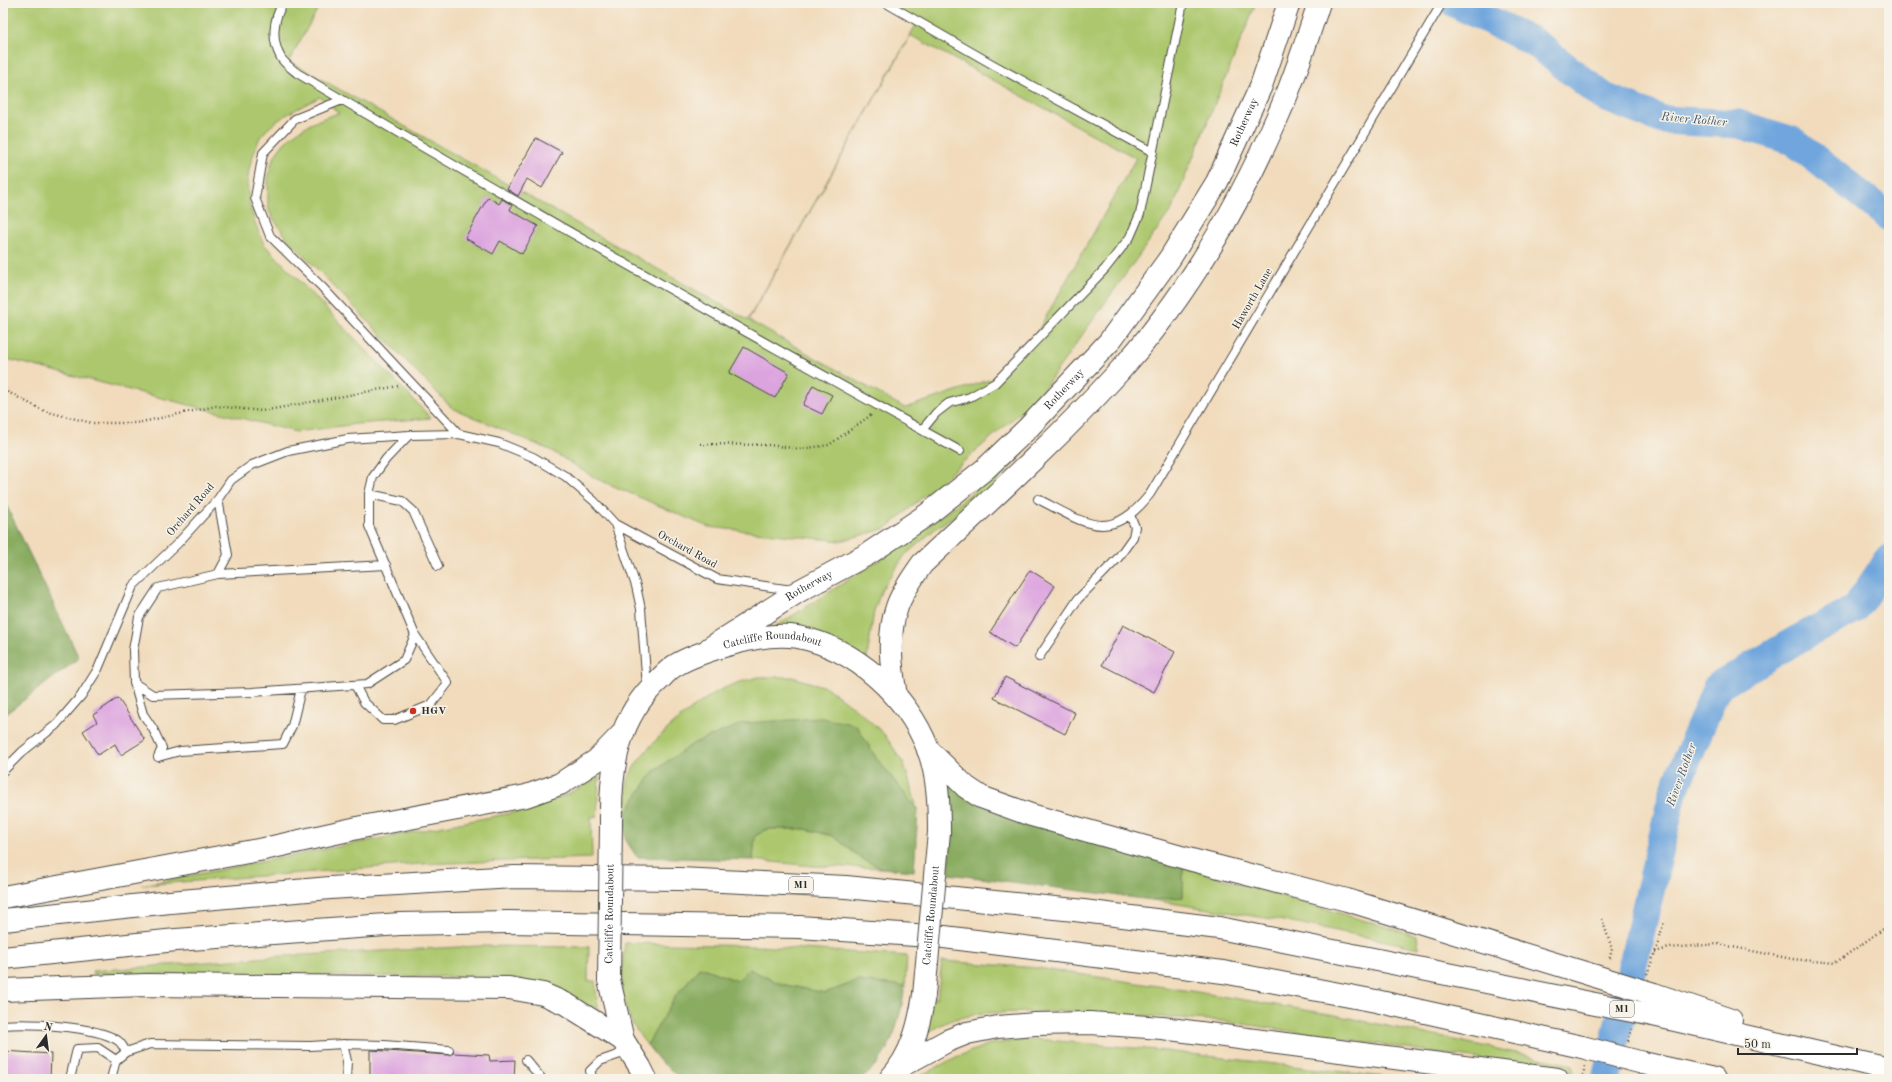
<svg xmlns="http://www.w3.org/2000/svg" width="1892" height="1082" font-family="'Old Standard TT',serif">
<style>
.green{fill:#acc76d;stroke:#6c794c}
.forest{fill:#89ac60;stroke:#5a6c46}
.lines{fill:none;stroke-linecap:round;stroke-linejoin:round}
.river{stroke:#6fa6dd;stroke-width:29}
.building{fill:#dca3df}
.lane-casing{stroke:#494541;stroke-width:10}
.primary-casing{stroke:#494541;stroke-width:24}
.highway-casing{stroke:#494541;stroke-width:24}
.path{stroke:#494541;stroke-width:2.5;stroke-dasharray:1 3;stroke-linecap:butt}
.lane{stroke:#fff;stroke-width:8}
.primary{stroke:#fff;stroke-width:22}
.highway{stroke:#fff;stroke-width:22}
.highway-bridge-casing{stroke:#494541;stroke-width:24;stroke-linecap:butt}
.highway-bridge{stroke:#fff;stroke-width:22}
.poi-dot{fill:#c8321e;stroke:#f7f3e8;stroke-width:1.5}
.labels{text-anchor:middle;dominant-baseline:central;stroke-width:3;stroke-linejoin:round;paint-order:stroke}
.shield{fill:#f7f3e8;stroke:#686764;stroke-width:1}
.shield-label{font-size:10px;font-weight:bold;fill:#2b2b2b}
.street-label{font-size:11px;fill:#2b2b2b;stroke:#f7f3e8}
.poi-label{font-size:11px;font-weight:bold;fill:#2b2b2b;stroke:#f7f3e8;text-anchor:start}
.water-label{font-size:12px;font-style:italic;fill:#435669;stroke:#f7f3e8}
</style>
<rect width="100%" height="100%" fill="#f7f3e8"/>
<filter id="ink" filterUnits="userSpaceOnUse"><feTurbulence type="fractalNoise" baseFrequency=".025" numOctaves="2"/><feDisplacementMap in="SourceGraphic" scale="8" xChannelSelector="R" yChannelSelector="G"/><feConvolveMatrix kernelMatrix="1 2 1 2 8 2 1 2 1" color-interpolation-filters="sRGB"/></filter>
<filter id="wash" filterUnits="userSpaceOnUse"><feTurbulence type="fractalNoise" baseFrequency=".012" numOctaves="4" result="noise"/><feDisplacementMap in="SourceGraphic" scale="16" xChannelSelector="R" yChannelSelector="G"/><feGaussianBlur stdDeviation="0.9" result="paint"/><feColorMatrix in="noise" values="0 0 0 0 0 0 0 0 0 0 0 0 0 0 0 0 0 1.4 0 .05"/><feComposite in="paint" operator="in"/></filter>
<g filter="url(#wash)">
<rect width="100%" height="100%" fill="#f1dbbc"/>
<!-- green -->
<path class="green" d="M3 3H321L289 61 748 320 910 36 748 320 905 408 992 379 1035 336 1136 158 910 35 916 25 876 3H1256L1172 209 1038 397 887 528 841 541 708 527 595 478 550 450 452 408 287 238C282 230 274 221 270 213 267 207 268 197 268 191 265 146 301 124 339 113L320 97C299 108 276 118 261 136 258 140 256 148 254 153 241 186 250 213 264 244L431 418 357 424 296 432 3 358Z
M1025 452 974 506 955 515 935 529 905 555 882 589 874 611 867 658 773 628 909 541Z
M758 677H792L826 687 860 712 884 734 904 764 918 811 875 756 856 725 655 770 635 798 626 814C626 804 626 791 628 781 634 752 702 696 729 686 738 682 748 680 758 677Z
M599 777 597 816 591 817 592 858 420 864 142 885 526 810 566 795Z
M768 829H806L833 836 864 860 882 868 812 866 753 860 755 836Z
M1183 867 1417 936 1419 948 1303 924 1152 900 1183 897Z
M625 943 758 946 907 956 905 986 858 981 825 993 781 984 749 969 738 981 700 967 675 997 647 1045C619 1010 619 986 625 943Z
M479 946 589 947 588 981H595L599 1014 523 980 491 977 93 974 92 971 283 956Z
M942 961 1038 968 1197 992 1335 1015 1573 1065V1073L1223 1021 1075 1011 983 1013 951 1020 925 1033 929 998H937Z
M1036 1039 1157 1050 1402 1079H915L956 1057 990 1044Z"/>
<!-- forest -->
<path class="forest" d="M3 498 79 658 3 716Z
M822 718 856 725 875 756 918 811 914 871 882 868 864 860 833 836 806 829H768L755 836 753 860 637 857 625 839 626 814 635 798 655 770 694 743 744 723Z
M944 779 1183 867V897L1152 900 949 874 951 835 943 834Z
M700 967 737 981 749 969 781 984 825 993 858 981 905 986C900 1021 891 1057 861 1079H682L660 1061 647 1045 675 997Z"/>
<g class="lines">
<!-- river -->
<path class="river" d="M1454 3 1534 42 1604 97 1663 120 1739 124 1793 141 1889 217
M1606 1079 1673 793 1717 687 1798 639 1855 609 1889 559"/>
</g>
<g id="blocks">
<!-- building -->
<path class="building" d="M536 138 562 152 542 188 527 179 518 196 507 189Z
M488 197 499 204 502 199 512 205 510 210 538 226 522 254 500 241 493 254 465 238Z
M744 347 789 373 775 398 729 373Z
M813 385 832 395 822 414 803 405Z
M1030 570 1055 586 1015 648 990 632Z
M1123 625 1175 652 1154 692 1102 665Z
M1005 677 1075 713 1065 734 994 698Z
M118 698 145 740 121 755 115 744 98 755 83 731 97 722 93 715Z
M370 1050 449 1055 453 1053 489 1055 490 1061 515 1060 514 1079H370Z
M3 1051 51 1054 50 1079H3Z"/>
</g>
</g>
<g filter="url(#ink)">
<use href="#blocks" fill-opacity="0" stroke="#494541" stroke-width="1"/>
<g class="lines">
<defs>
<path id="lane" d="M283 3C273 20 271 40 281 58 285 64 292 69 297 73 516 203 737 328 960 451
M886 3 992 64 1153 152
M342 100 295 119 263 153 255 198 270 236 322 287 459 434
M922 430 936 413 949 403 970 397 995 383 1105 269 1130 237 1140 214 1183 3
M369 494 402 501 413 511 438 566
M218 499 228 555 218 574 158 588 139 617 133 650 134 683 153 695 252 692 367 684 404 660 415 635
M1038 499C1085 523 1110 545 1150 494L1442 3
M615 524 636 586 641 609 647 687
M218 574 386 565
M1039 657 1078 599 1118 558 1133 537 1135 527 1130 515
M134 683 143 714 153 729 162 748 158 757
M355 685 364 702 383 720H394L431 705 448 683 415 635 369 526V494L373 477 386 459 409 435
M158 757 180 751 283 744 292 726 301 689
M3 771 22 752 56 725 81 696 98 669 133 586 178 543 218 499 231 480 252 465 288 451 348 439 409 435 459 434 499 443 533 457 565 476 594 501 615 524 717 579 792 590
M3 1025C29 1023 95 1026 117 1040 121 1042 124 1048 126 1052
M343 1044 347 1061 346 1079
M526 1060 542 1079
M70 1079 77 1049 98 1048 116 1060
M111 1079 116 1060 126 1052 150 1044 310 1046 343 1044 384 1045 449 1050
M593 1079 590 1071 600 1061 629 1051"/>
<g id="primary">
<path id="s1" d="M710 648 799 591 868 554 928 514 985 469 1027 429 1109 342 1170 258 1217 182 1261 86 1289 3"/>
<path d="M896 696C891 667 887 635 897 607 902 592 913 577 922 564 987 503 1055 442 1115 376 1183 302 1237 209 1277 118 1294 81 1306 42 1319 3"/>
</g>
<g id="highway">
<path d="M928 750 966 787 981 797 1031 815 1192 860 1347 900 1595 976"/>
<path id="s2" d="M611 822C610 768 618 716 660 679 665 674 670 668 676 665 691 656 707 651 724 646 747 639 774 633 798 637 855 648 907 695 928 749 938 776 939 804 939 832"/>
<path d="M3 897 264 849 362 827 526 796 560 784 597 760 623 733"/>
<path d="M3 920 170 902 330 888 514 877 679 879 846 887 1075 910 1219 928 1590 1003"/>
<path d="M3 958 176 940 400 924 508 922 799 927 944 937 1223 972 1376 1001 1582 1047"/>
<path d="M609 980 623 1040 640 1067 646 1079"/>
<path d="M3 990 145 985 509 988 543 994 566 1004 623 1040"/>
<path d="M1654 994 1731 1020"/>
<path d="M1653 1015 1889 1069"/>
<path d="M1643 1063 1714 1079"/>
<path d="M901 1066 947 1041 967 1033 998 1027 1035 1024 1090 1023 1162 1028 1557 1079"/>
<path d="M890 1079C912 1055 919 1026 924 995"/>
</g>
</defs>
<!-- lane casing -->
<use href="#lane" class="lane-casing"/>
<!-- primary casing -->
<use href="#primary" class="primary-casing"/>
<!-- highway casing -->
<use href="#highway" class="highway-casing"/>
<!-- path -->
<path class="path" d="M3 385 8 392 44 411 92 423H137L216 406 262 411 398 386
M700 444 768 445 801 449 829 445 871 415
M1602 919 1612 949 1609 961
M1655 952 1669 948 1718 944 1792 959 1835 963 1889 925
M1647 974 1657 947 1664 921
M1628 1041 1632 1029
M1582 1079 1585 1066"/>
<!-- lane -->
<use href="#lane" class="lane"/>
<!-- primary -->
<use href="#primary" class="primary"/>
<!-- highway -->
<use href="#highway" class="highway"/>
<defs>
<g id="highway-bridge">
<path d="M1595 976 1654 994"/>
<path id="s3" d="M609 980 611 822"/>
<path id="s4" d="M924 995 939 832"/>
<path d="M1590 1003 1653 1015"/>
<path d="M1582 1047 1643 1063"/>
</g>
</defs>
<!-- highway-bridge casing -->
<use href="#highway-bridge" class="highway-bridge-casing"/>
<!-- highway-bridge -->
<use href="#highway-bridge" class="highway-bridge"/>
</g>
</g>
<!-- markers -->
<circle class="poi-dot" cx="413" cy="711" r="4"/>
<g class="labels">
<!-- shield labels -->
<g class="shield">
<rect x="789" y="877" width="24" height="16" rx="3"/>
<rect x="1610" y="1001" width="24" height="16" rx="3"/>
</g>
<g class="shield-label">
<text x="801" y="885">M1</text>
<text x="1622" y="1009">M1</text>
</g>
<!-- street labels -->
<g class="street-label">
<text stroke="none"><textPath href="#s1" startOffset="765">Rotherway</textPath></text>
<text transform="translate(1253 299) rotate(-60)">Haworth Lane</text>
<text stroke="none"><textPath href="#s1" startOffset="441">Rotherway</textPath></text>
<text transform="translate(191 510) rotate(-49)">Orchard Road</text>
<text transform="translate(687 550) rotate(29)">Orchard Road</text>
<text stroke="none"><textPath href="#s1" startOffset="117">Rotherway</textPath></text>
<text stroke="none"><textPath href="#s2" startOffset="279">Catcliffe Roundabout</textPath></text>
<text stroke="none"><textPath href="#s3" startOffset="66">Catcliffe Roundabout</textPath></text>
<text stroke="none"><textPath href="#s4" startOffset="80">Catcliffe Roundabout</textPath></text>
</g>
<!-- poi labels -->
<g class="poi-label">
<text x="421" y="711">HGV</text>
</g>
<!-- water labels -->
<g class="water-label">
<text transform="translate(1694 120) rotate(5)">River Rother</text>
<text transform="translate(1682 775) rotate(-70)">River Rother</text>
</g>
</g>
<!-- margin -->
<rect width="1892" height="1082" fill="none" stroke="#f7f3e8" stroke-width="16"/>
<!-- north arrow -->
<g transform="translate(46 1036) rotate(14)" stroke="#f7f3e8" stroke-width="3" paint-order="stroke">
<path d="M0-3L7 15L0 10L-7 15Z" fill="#2b2b2b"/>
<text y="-6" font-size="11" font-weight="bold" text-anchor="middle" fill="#2b2b2b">N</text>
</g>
<!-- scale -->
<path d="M1738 1048v6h119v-6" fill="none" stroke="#2b2b2b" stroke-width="2"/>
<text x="1744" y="1048" font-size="12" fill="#2b2b2b" stroke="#f7f3e8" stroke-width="3" paint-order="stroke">50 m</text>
</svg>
